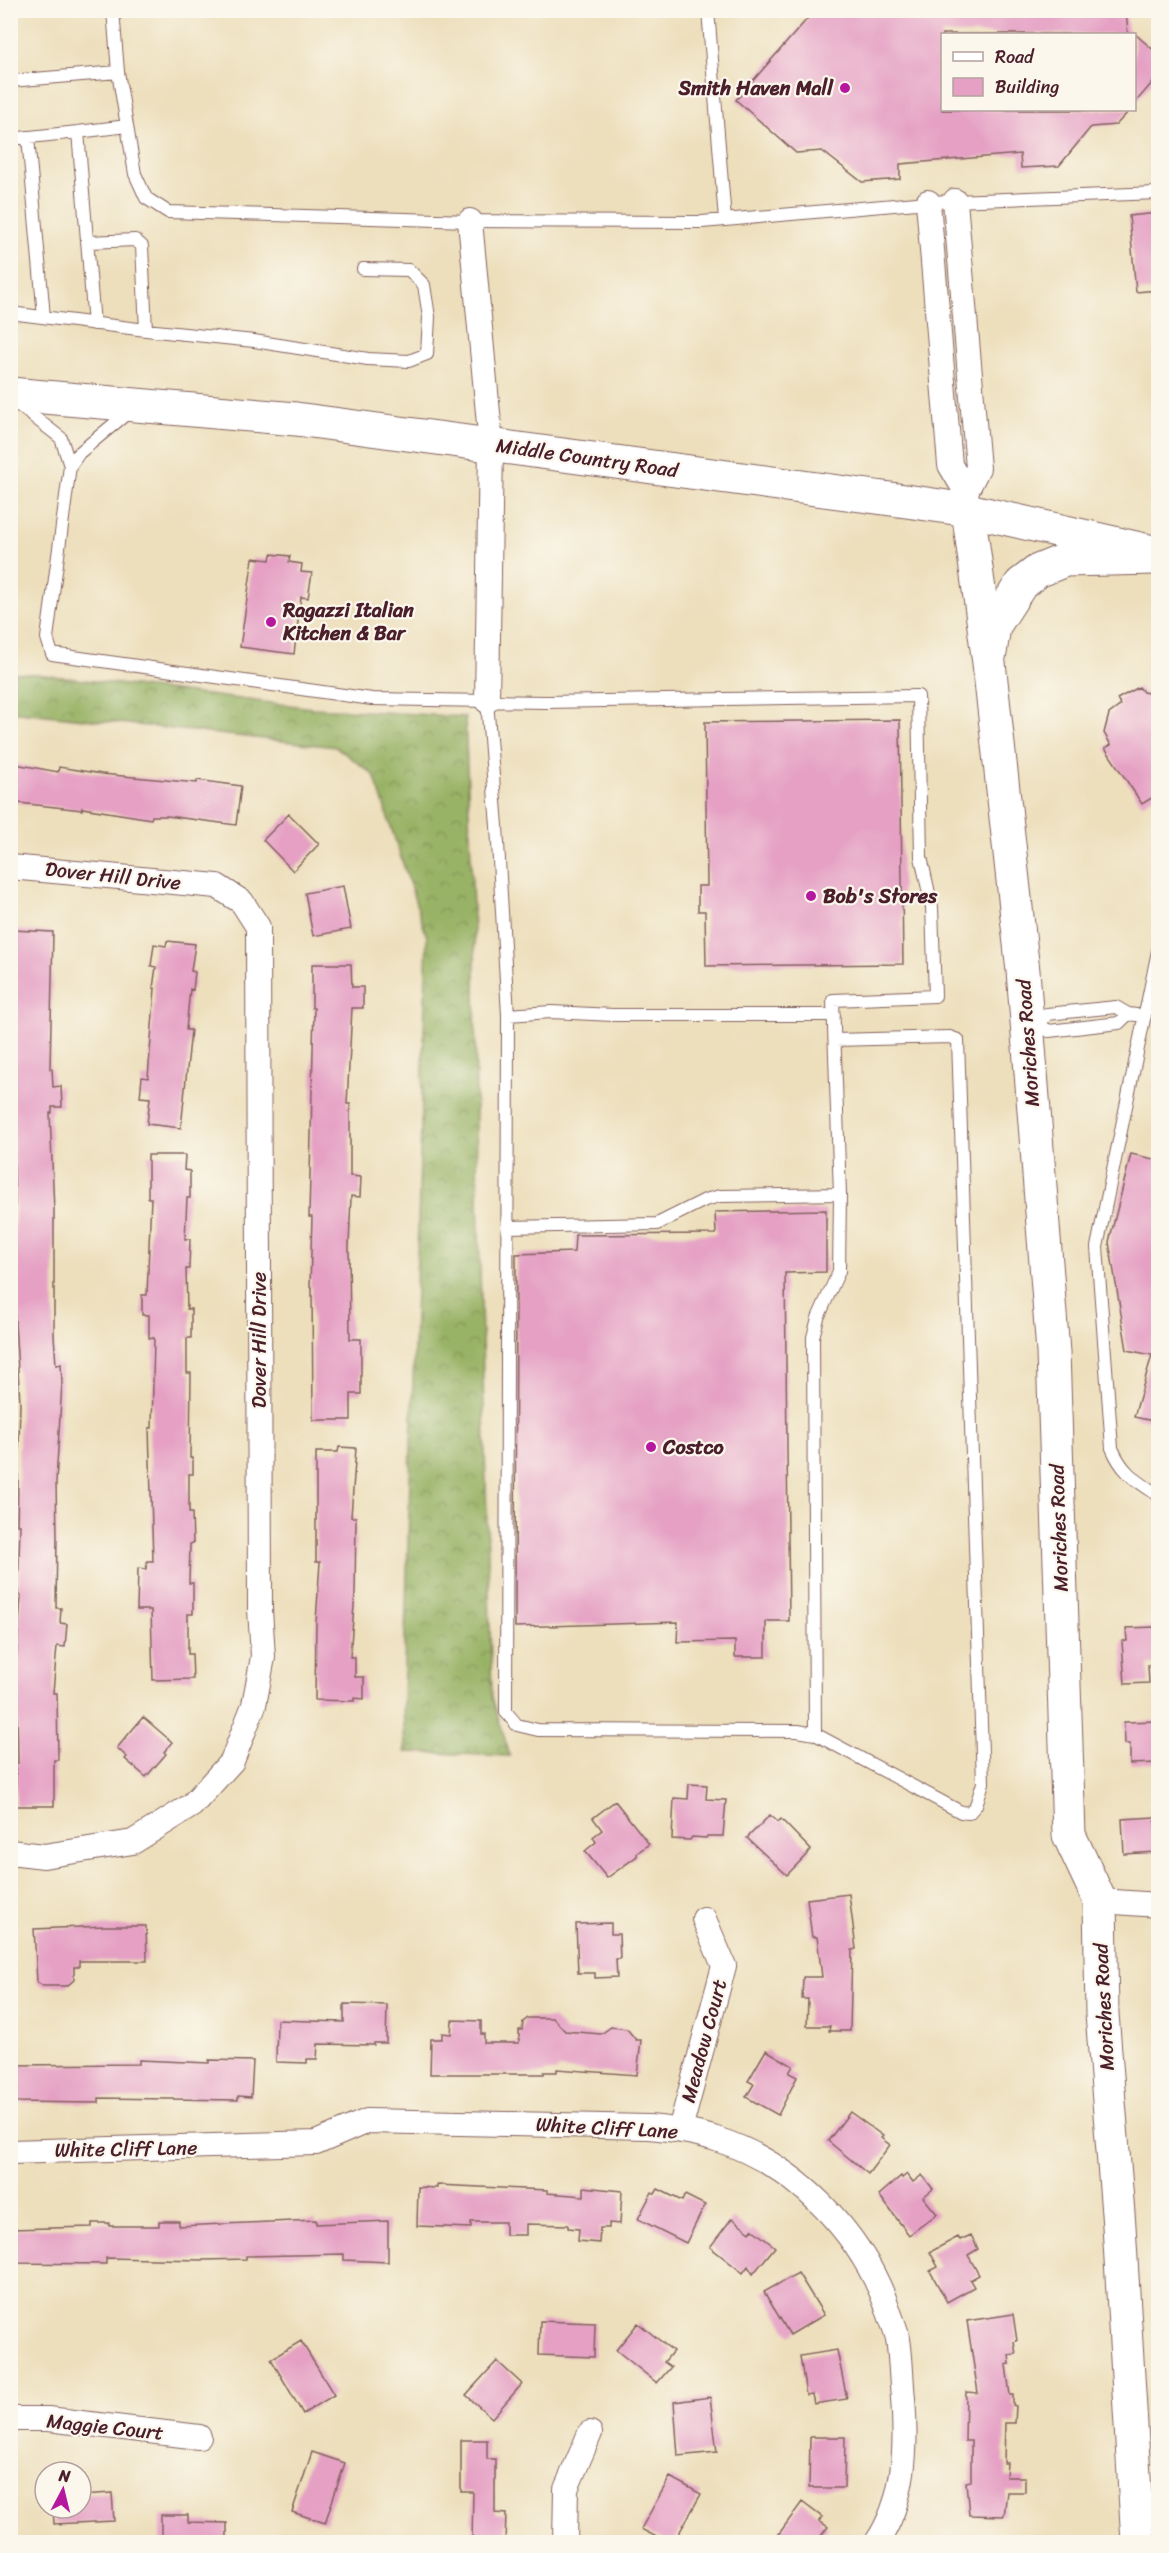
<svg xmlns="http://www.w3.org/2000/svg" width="1169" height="2553" font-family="Sriracha,sans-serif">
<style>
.forest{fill:url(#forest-crowns);stroke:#726948;stroke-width:1.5}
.building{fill:#e5a0c4}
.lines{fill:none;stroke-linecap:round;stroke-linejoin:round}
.lane-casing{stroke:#83625e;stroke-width:14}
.street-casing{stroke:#83625e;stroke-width:26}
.secondary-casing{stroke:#83625e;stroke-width:35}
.primary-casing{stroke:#83625e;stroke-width:35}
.lane{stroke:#fff;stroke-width:12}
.street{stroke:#fff;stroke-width:24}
.secondary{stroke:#fff;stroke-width:33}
.primary{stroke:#fff;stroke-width:33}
.poi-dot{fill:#b5179e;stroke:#fbf7ec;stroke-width:2}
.labels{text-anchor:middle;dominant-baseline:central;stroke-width:4.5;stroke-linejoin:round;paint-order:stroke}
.poi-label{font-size:20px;font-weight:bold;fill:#4a1f2b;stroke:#fbf7ec;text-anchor:start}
.street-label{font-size:20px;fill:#4a1f2b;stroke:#fbf7ec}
</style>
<defs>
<pattern id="forest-crowns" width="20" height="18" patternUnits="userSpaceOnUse" patternTransform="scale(1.5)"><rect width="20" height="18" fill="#99b366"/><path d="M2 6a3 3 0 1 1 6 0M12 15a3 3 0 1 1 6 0" fill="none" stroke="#7f9154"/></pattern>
</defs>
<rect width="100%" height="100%" fill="#fbf7ec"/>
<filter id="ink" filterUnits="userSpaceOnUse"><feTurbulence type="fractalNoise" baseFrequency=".0167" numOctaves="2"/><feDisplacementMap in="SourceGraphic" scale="12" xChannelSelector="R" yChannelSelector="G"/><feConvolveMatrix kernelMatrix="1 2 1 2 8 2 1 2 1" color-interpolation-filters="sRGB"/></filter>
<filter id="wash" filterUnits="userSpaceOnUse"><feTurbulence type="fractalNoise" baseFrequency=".008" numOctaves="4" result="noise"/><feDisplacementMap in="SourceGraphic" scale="24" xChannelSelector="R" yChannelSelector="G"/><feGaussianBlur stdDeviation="1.35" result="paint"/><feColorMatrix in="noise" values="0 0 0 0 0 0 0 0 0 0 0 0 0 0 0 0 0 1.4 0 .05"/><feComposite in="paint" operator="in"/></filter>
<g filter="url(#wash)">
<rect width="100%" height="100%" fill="#eddfbc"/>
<!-- forest -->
<path class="forest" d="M11 673 36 674 313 708 465 717 475 957 476 1125 492 1697 510 1756 405 1752 403 1701 427 937 374 775 336 747 11 711Z"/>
<g id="blocks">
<!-- building -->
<path class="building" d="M815 10H1126L1128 34H942V110H1130L1116 125 1091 127 1059 166 1021 168 1020 154 900 164V179L862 182 822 151 796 153 736 100Z
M1134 33 1158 54V76L1134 104Z
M1158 213V290L1136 292 1129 216Z
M271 554 290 556 289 562 302 564 301 572 312 573 308 598 301 597 294 654 240 647 253 558 270 560Z
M1139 687 1143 692 1158 695V794L1142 804 1105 748 1111 745 1104 733 1109 714 1121 705 1117 699Z
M900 720 903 964 706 966 705 911H698V886H707L705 722Z
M10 763 58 772 59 767 102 774 197 783V780L241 786 236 825 167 816H152L151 819 82 808V810L10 802Z
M289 814 319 844 293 871 263 840Z
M343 886 351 929 313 936 305 893Z
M12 930 53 932 50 1069H52L53 1087 61 1086 62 1107H52V1113H50L54 1211V1335L56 1365 61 1364 62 1383 56 1482 57 1536 56 1608H61L60 1623 67 1624 65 1647 57 1646 53 1693H57L58 1760H54V1806H16V1763H18L16 1664 21 1596 18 1595 20 1525H17L20 1402 15 1323V1254H13L15 1208 11 1054 15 974H11Z
M167 941 195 944 191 971 195 972 193 990 190 989 186 1030H191L181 1128 147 1124 150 1098 140 1097 142 1077 148 1078 155 988H153L156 967 151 966 154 944 166 946Z
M312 964H351L352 987H363V1008H352L347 1104H350V1176L361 1177 360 1197 351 1196 349 1246 350 1339H361V1394H351V1420H313L312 1287H310L312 1217H309L314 1008H312Z
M1131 1154 1158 1160V1422L1134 1417 1152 1355 1127 1350 1109 1242Z
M148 1155H185L184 1170 190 1171V1198H187L185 1239H190L189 1269H186L187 1309H191V1338H187V1373H191L190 1458H193V1474H189V1513H192L193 1543 190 1544 189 1583H193V1614H188V1654H192L193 1679 153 1680 151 1610H137L138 1568 146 1569 147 1561H153L149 1428H152L154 1338H149V1315H142V1295H147L151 1198H148Z
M826 1210V1272L785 1273 789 1621H766V1657H735V1641L677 1642 678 1622 515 1627 516 1254 574 1252 575 1235 716 1234 715 1212Z
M339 1447 356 1448 351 1517H356L355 1593 350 1657H355V1677H364V1699L354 1698V1701L315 1700 316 1622 320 1562H316V1452H338Z
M1156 1627 1158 1665H1148L1149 1683 1125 1684 1122 1641H1127L1126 1628Z
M143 1717 172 1742 164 1752 166 1754 146 1777 125 1759 127 1757 117 1748Z
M1158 1721V1763L1130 1764V1744H1125L1124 1722Z
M689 1784 707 1785 706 1799 726 1800 723 1836H707L706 1838 692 1837 690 1840 672 1839 674 1798 688 1799Z
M615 1801 649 1844 637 1853V1856L607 1878 585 1851 596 1842 593 1837 602 1830 593 1818Z
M770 1815 778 1822 781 1819 811 1850 787 1875 747 1838Z
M1155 1817 1157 1852 1124 1854 1122 1819Z
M849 1894 856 1949 852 1950 850 2031H829L830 2026H807L808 1999H802L803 1977H822L817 1937H812L807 1899Z
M611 1923V1934H619L620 1959H616L617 1977 595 1978V1973H578L576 1924Z
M105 1926H146L147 1961H79V1967H74V1980L67 1986H43L37 1982 34 1929Z
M344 2004 387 2005 386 2043H374V2045L318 2044 317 2059H307V2063L276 2062 277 2020 344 2022Z
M528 2018H553L565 2031 601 2034 611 2027 627 2029 636 2040H641L637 2075 557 2069V2072H544V2074H430L431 2039H442V2033L451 2034 452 2020 481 2021V2034H484V2043H519V2030H522L523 2022Z
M766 2050 793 2066 789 2073 797 2077 778 2115 746 2097 754 2084 748 2081Z
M139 2060 209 2063V2060L253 2061 251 2097 238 2096V2100L99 2098V2103L10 2102V2065L139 2064Z
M850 2112 883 2136 881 2138 890 2145 868 2174 828 2141Z
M907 2174 913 2182 922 2175 933 2189 923 2197 937 2214 909 2235 879 2195 901 2176 902 2178Z
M437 2185 547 2190V2193L584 2196V2187L622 2191 620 2224 609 2223V2228H600L599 2243 578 2241 579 2229 568 2228V2225L526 2224V2235H505V2222H471V2228L417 2226 418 2187 437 2188Z
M658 2189 682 2201 685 2195 705 2205 686 2243 638 2219 652 2192 655 2194Z
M732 2218 750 2232 752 2229 775 2247 753 2274 748 2266 743 2273 710 2247Z
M316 2220V2224L388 2221V2262L344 2260V2254L246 2256V2259L203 2260 106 2258V2264L10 2263V2229L92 2227V2223H109V2226H159V2221H179V2226Z
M971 2235 978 2249 968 2255 979 2275 970 2280 974 2287 947 2302 930 2271 938 2267 930 2252 958 2237 960 2240Z
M798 2273 824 2315 790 2335 764 2292Z
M1013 2314 1017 2341 1014 2342 1016 2354 1009 2355 1010 2364 1006 2365 1010 2395H1013V2405L1016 2406 1015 2423H1005L1004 2463H1007L1006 2477H1025V2492H1007L1004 2516 969 2515 966 2482 971 2481V2441H965L966 2392 978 2393 967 2321Z
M540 2321 595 2323 594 2357 539 2355Z
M638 2323 673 2351 664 2362 671 2367 657 2383 616 2350Z
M301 2341 334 2395 303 2414 271 2359Z
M837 2350 847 2399 814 2404 812 2394 806 2395 800 2356Z
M497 2361 522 2384 492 2418 466 2395Z
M710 2397 717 2452 678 2456 674 2402Z
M810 2437H845L844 2488H809Z
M461 2440H487V2459H495V2513L506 2514 505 2542H472L473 2492H461Z
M312 2452 345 2463 325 2523 292 2512Z
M670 2477 701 2494 674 2542H666L641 2529Z
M112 2493 114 2521 54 2524 53 2508H81V2495Z
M802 2502 822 2517 819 2521 828 2527 816 2542H773Z
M161 2515H188V2522L227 2523V2542H161Z"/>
</g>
</g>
<g filter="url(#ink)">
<use href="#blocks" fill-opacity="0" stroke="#83625e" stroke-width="1.5"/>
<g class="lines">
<defs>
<path id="lane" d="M113 10 118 72 135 174 146 198 168 212 470 221 702 222 928 202 1158 193
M708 10 725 220
M10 81 118 72
M78 132 127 126
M28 137 44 317
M10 139 78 132 94 324
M89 242 135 240 142 246 146 330
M10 313 146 330 254 341 368 359 409 361 427 354 429 317 424 285 409 270 363 269
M16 403 61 438 70 466 79 453 131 410
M70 466 47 638 52 654 372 699 545 702 918 696 921 857 932 907 935 996 833 1000 840 1194 839 1271 818 1318 813 1337 815 1734
M487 701 497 826 508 1015 506 1712 517 1725 538 1730 798 1731 815 1734 961 1812 969 1813 976 1805 983 1783 958 1040 950 1037 835 1040
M1158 951 1097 1247 1112 1448C1123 1474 1136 1480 1158 1495
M508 1015 551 1012 613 1015H834
M1034 1025H1039L1049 1031 1119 1023 1128 1014
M1039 1025 1047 1014 1116 1007 1128 1014 1145 1016
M507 1227 657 1224 705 1200 720 1196 840 1194"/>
<path id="street" d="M955 201 978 468 966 492
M928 202 950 465 966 492 968 510
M470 221 491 445 487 701
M10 867 217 886 242 902 258 927 260 1609 263 1657 254 1705 232 1761 192 1805 133 1842 44 1856 10 1852
M1100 1901 1158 1905
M680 2130 724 1966 704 1919
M10 2152 316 2143 367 2121 649 2127C672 2129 695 2132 716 2139 795 2164 861 2232 888 2309 891 2319 896 2329 898 2339 901 2358 901 2379 903 2398 907 2447 905 2500 877 2542
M10 2419H48L199 2437
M565 2542 566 2489 590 2433"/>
<path id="secondary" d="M968 510 989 663 1023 971 1053 1352 1069 1835 1100 1901 1102 2014 1119 2226 1138 2542
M990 653 994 626 1021 584 1038 571 1065 560 1156 558"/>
<path id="primary" d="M10 394 296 419 913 502 968 510 1158 553"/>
</defs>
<!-- lane casing -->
<use href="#lane" class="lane-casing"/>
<!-- street casing -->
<use href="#street" class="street-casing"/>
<!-- secondary casing -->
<use href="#secondary" class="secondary-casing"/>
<!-- primary casing -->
<use href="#primary" class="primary-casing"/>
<!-- lane -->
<use href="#lane" class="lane"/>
<!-- street -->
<use href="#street" class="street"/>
<!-- secondary -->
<use href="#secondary" class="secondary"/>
<!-- primary -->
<use href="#primary" class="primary"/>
</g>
</g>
<!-- markers -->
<g class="poi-dot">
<circle cx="845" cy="88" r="6"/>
<circle cx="271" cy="622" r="6"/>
<circle cx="811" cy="896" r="6"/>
<circle cx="651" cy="1447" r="6"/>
</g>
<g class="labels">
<!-- poi labels -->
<g class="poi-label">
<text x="833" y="88" text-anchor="end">Smith Haven Mall</text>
<text x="283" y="610">Ragazzi Italian<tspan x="283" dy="23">Kitchen &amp; Bar</tspan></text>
<text x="823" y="896">Bob's Stores</text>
<text x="663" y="1447">Costco</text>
</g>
<!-- street labels -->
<g class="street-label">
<text transform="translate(587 458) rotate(8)">Middle Country Road</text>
<text transform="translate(113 876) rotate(6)">Dover Hill Drive</text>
<text transform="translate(1028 1043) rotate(-94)">Moriches Road</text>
<text transform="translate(259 1340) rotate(-90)">Dover Hill Drive</text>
<text transform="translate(1059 1528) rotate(-92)">Moriches Road</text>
<text transform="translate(1104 2007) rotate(-93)">Moriches Road</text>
<text transform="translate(704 2041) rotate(-75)">Meadow Court</text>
<text transform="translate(607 2128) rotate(3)">White Cliff Lane</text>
<text transform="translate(126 2149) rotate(-1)">White Cliff Lane</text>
<text transform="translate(105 2427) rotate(6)">Maggie Court</text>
</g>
</g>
<!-- margin -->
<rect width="1169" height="2553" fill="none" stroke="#fbf7ec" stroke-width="36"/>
<!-- legend -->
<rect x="941" y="33" width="195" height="78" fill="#fbf7ec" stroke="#b4a19f" stroke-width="1.5"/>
<rect x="953" y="52" width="30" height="9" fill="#ffffff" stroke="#b4a19f" stroke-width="1.5"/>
<text x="995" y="63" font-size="18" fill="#4a1f2b">Road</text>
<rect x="953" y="78" width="30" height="18" fill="#e5a0c4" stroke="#b4a19f" stroke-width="1.5"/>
<text x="995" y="93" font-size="18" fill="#4a1f2b">Building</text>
<!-- north arrow -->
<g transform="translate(63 2490) rotate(7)"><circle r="28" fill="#fbf7ec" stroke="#b4a19f" stroke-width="1.5"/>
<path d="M0-4.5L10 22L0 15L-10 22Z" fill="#b5179e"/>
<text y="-9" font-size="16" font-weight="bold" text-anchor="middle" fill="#4a1f2b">N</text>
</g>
</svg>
